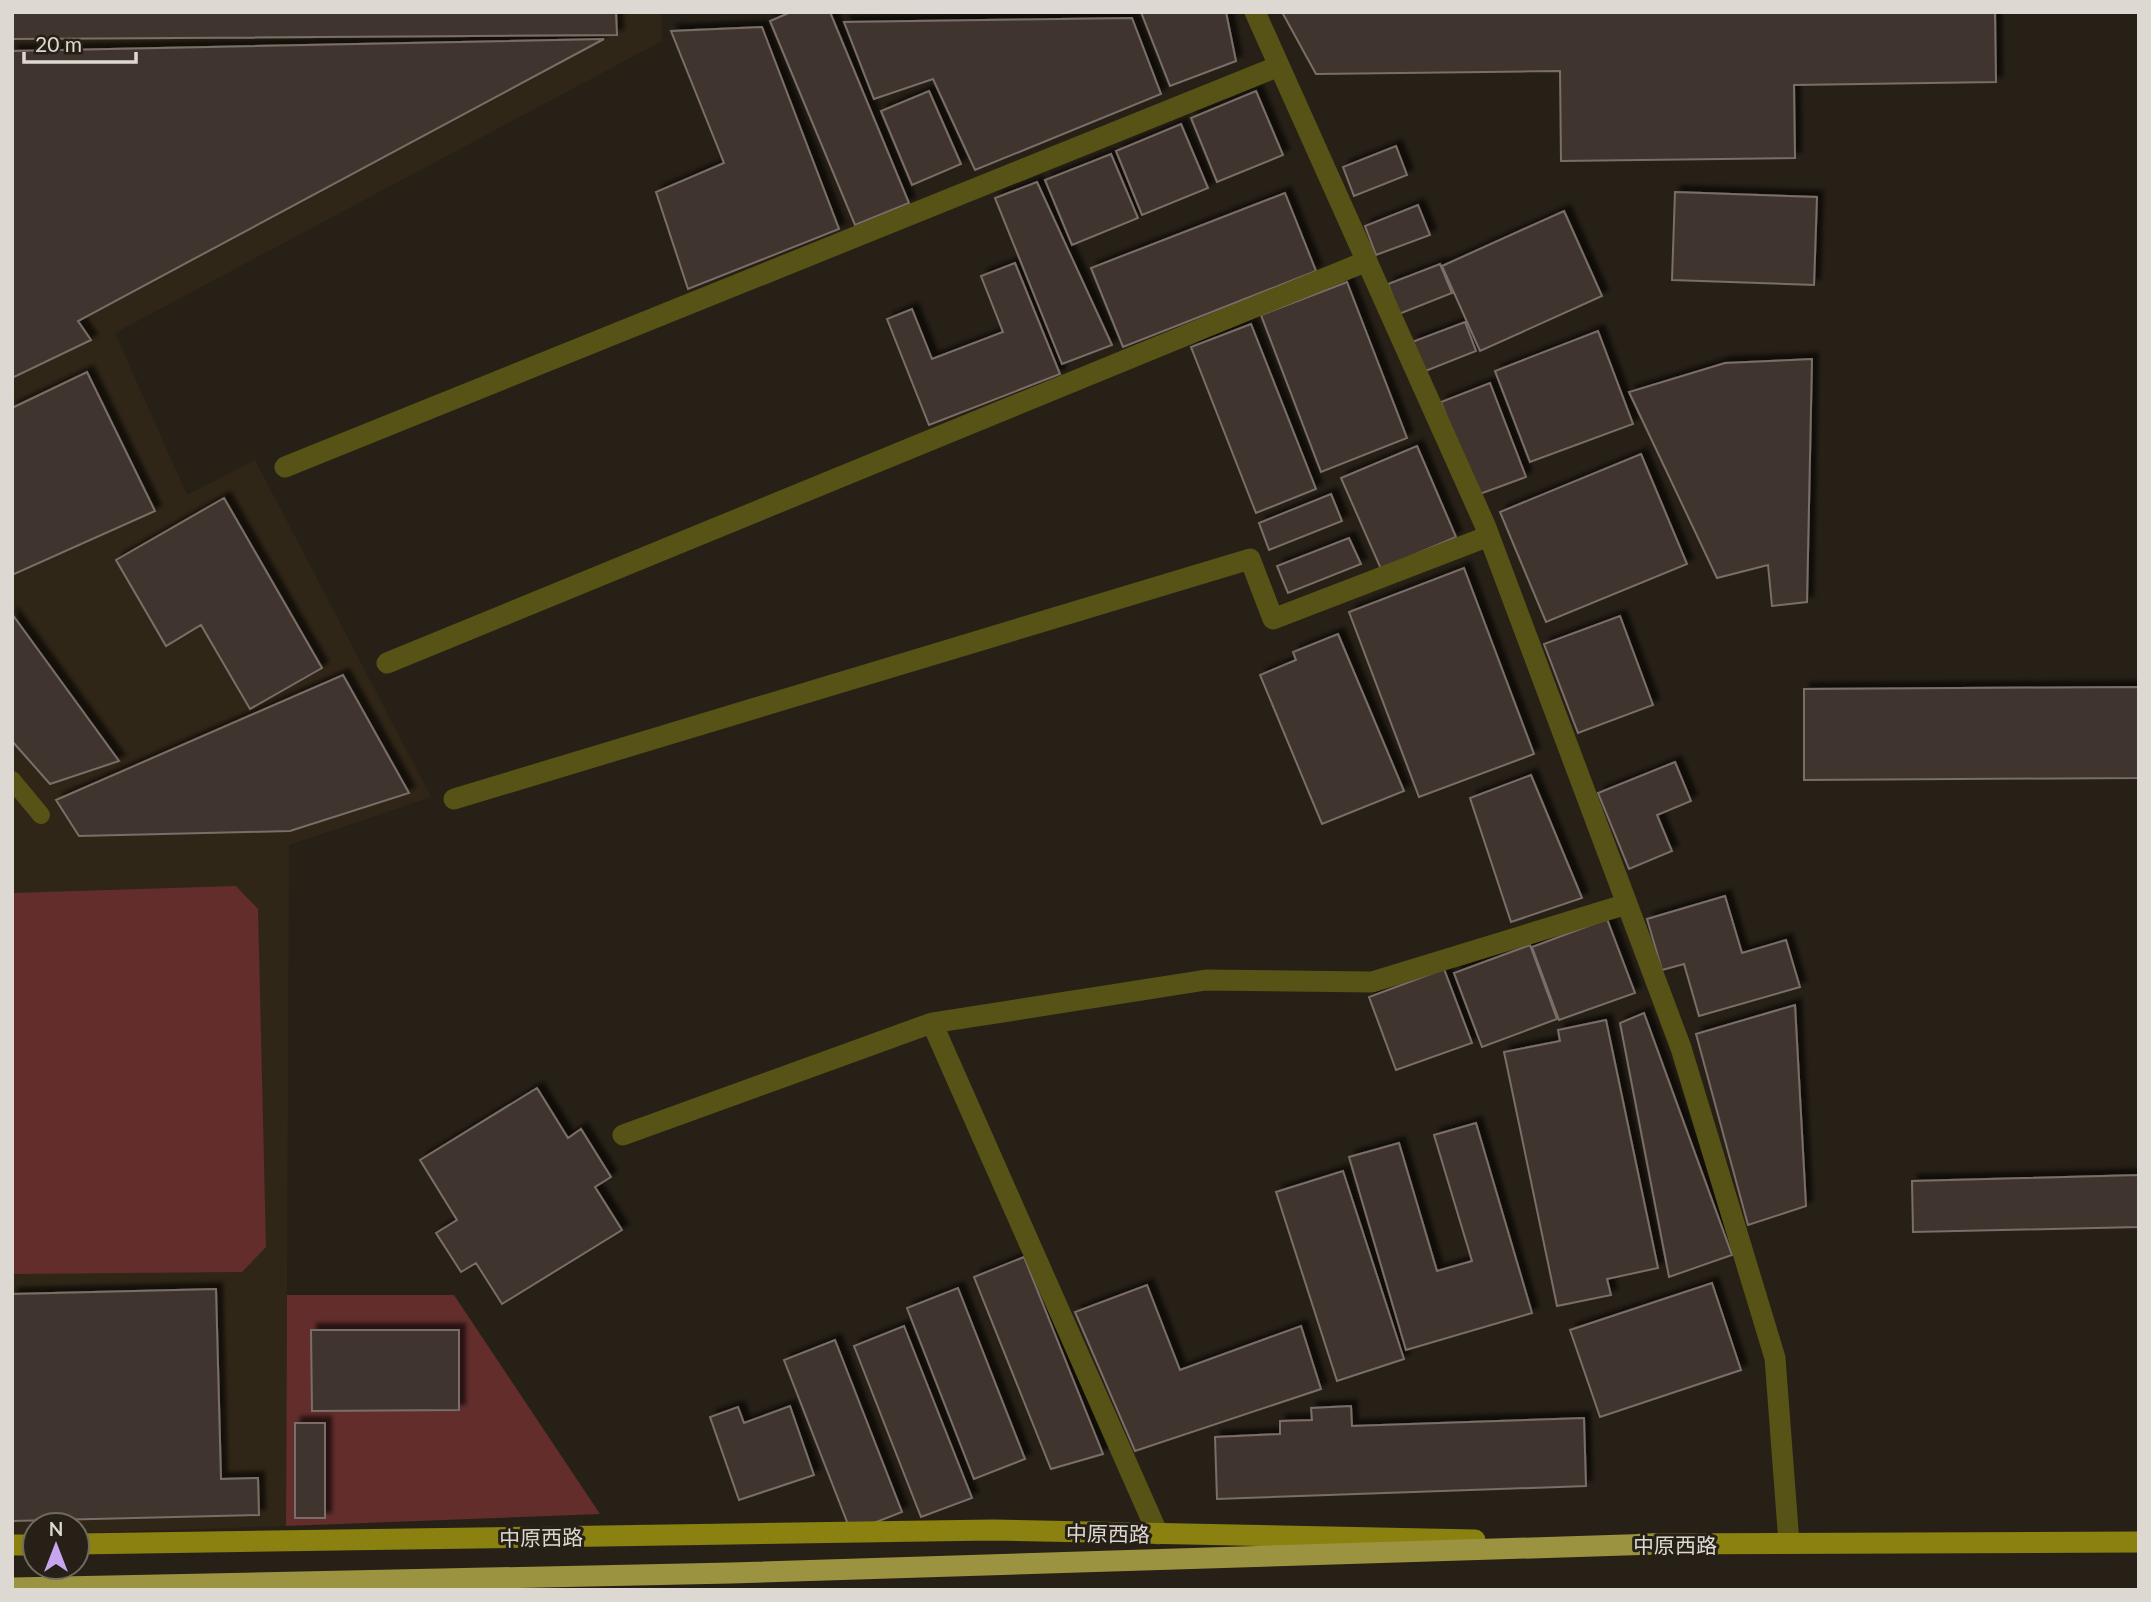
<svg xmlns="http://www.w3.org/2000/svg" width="2151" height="1602" font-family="Lato,'Noto Sans SC',sans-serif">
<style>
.built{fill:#302617}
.green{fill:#622d2b}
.building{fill:#40352f;stroke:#7a6e67;stroke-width:2;filter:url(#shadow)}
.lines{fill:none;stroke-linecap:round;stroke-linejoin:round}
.lane{stroke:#575215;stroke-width:18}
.street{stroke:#575215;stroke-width:21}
.primary{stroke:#8a8111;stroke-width:21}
.highway{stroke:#9b933f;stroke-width:21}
.labels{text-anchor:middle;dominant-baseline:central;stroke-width:6;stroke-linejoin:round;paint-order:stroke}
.street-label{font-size:21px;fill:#ddd9d2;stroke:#272017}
</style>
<defs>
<filter id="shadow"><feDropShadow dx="6" dy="-6" stdDeviation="2" flood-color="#0009"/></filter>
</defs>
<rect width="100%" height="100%" fill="#272017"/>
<!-- built -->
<path class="built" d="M12 12H661L662 41 115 333 187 495 255 460 431 797 289 845 286 1526 77 1533V1525H35V1534L12 1535Z"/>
<!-- green -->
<path class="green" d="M236 886 258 909 266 1247 242 1272 12 1274V893Z
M287 1295H454L600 1514 286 1526Z"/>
<!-- building -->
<path class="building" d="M12 12H616L617 35 12 39Z
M791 12H830L909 203 855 225 770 21Z
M1141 12H1226L1236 61 1170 86Z
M1282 12H1995L1996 82 1794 85 1795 158 1561 161 1560 71 1316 74Z
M1132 18 1161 94 975 170 933 79 874 99 844 22Z
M762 27 839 229 688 289 656 192 724 163 671 31Z
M604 39 78 321 91 340 12 378V51Z
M929 91 961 164 912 185 881 111Z
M1256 91 1283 155 1217 182 1191 118Z
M1181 124 1208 188 1142 215 1116 151Z
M1396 146 1407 175 1354 196 1343 167Z
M1111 154 1138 218 1072 245 1045 180Z
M1037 182 1112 345 1062 364 995 198Z
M1675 192 1817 197 1814 285 1672 280Z
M1285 193 1316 271 1123 347 1091 268Z
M1418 205 1430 235 1376 255 1365 226Z
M1564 211 1602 296 1480 351 1442 266Z
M1015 263 1060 374 929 425 887 319 912 309 932 359 1003 332 981 276Z
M1440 264 1452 293 1399 314 1388 284Z
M1347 282 1407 438 1321 472 1261 315Z
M1465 322 1476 351 1423 372 1412 342Z
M1251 324 1316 489 1256 513 1191 347Z
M1598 331 1633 424 1530 462 1495 371Z
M1812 359 1807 602 1772 606 1768 565 1717 578 1629 392 1725 363Z
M87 372 155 511 12 575V408Z
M1490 383 1526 477 1477 495 1441 402Z
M1417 446 1456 537 1381 569 1341 478Z
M1641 454 1687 564 1546 622 1500 512Z
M1331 494 1342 521 1269 550 1259 523Z
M224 498 322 668 250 709 201 625 166 646 116 560Z
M1349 538 1361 564 1288 593 1277 566Z
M1464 568 1534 754 1419 797 1349 612Z
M12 614 119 761 50 784 12 741Z
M1620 616 1653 705 1578 733 1544 644Z
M1338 634 1404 791 1322 824 1260 675 1296 660 1293 652Z
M343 675 409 793 290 831 79 836 56 800Z
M2139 687V778L1804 780V689Z
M1675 762 1691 801 1657 815 1672 851 1629 869 1598 793Z
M1531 775 1582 898 1511 922 1470 798Z
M1725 896 1742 953 1786 940 1800 987 1699 1016 1684 964 1662 970 1647 919Z
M1607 919 1635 993 1559 1020 1532 947Z
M1530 945 1557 1019 1482 1047 1454 973Z
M1444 969 1472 1043 1396 1070 1369 997Z
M1795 1005 1806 1206 1748 1225 1696 1034Z
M1644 1013 1732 1255 1669 1277 1620 1023Z
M1606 1020 1658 1268 1607 1279 1611 1295 1557 1306 1504 1052 1560 1041 1558 1030Z
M537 1088 568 1138 581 1129 611 1177 595 1187 622 1230 502 1304 476 1263 461 1272 436 1233 457 1220 420 1160Z
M1476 1123 1532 1313 1406 1350 1349 1157 1399 1143 1437 1271 1472 1261 1434 1135Z
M1343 1171 1404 1359 1337 1381 1276 1192Z
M2139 1175V1227L1913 1232 1912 1181Z
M1024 1257 1103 1454 1051 1469 974 1277Z
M1712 1283 1741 1370 1600 1417 1570 1330Z
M1147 1285 1180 1370 1301 1326 1321 1389 1135 1451 1075 1312Z
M958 1288 1025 1459 974 1479 907 1308Z
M216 1289 221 1479 258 1478 259 1515 12 1521V1294Z
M904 1326 972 1498 921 1517 854 1346Z
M311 1330H459V1410L312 1411Z
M835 1340 902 1512 851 1532 784 1360Z
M790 1406 814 1475 739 1500 710 1417 738 1407 744 1423Z
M1351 1406 1352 1426 1584 1418 1586 1486 1217 1499 1215 1437 1280 1434V1421L1312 1420 1311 1408Z
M295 1423H325V1518H295Z"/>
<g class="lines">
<!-- lane -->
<path class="lane" d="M12 780 41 815"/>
<!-- street -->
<path class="street" d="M1255 12 1485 525 1681 1048 1775 1358 1789 1543
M285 467 1279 66
M387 663 1367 261
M454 799 1250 559 1273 619 1489 536
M932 1023 1206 980 1372 982 1627 904
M623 1135 932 1023 1158 1534"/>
<!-- primary -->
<path class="primary" d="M77 1544 993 1530 1475 1540
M1640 1544 2139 1542
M12 1545H35"/>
<!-- highway -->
<path class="highway" d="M12 1588 731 1573 1656 1544"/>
</g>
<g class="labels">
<!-- street labels -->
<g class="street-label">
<text transform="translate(1108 1533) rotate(1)">中原西路</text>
<text transform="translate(541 1537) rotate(-1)">中原西路</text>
<text x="1675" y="1544">中原西路</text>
</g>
</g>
<!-- border -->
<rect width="2151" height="1602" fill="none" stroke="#ddd9d2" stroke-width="28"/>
<!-- north arrow -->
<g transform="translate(56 1546)"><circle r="33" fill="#272017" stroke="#706a62" stroke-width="2"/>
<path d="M0-5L12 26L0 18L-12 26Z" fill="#c7a6f0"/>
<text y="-10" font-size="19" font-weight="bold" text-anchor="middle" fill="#ddd9d2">N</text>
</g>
<!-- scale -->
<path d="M24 52v10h112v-10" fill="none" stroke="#ddd9d2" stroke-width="3.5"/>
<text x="35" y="52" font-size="21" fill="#ddd9d2" stroke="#272017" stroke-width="5" paint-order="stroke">20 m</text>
</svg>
